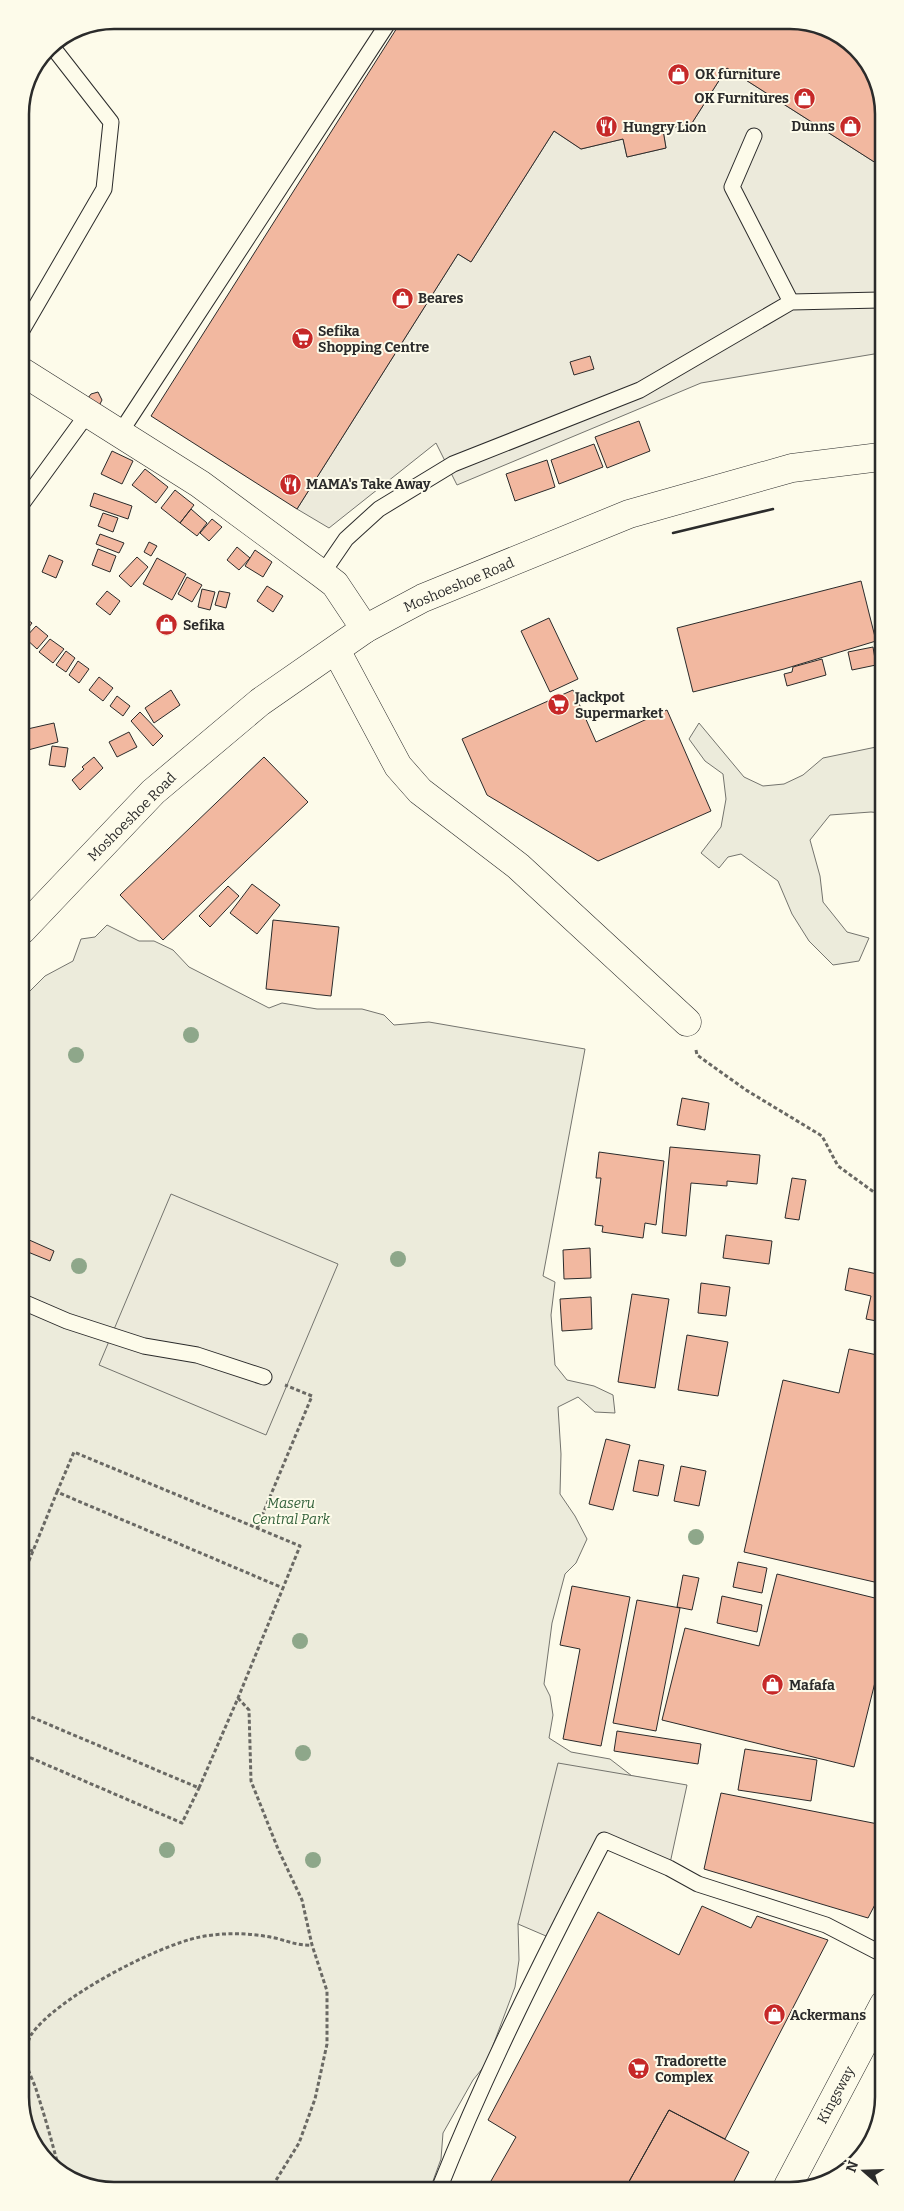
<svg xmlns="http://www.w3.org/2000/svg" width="904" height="2211" font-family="Bitter,serif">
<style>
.green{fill:#ecebdb;stroke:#74746e}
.parking{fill:#eceadb;stroke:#74746e}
.building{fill:#f2b8a0;stroke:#2b2b2b}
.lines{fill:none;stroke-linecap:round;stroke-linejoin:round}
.lane-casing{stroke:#2b2b2b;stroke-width:17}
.street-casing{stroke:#2b2b2b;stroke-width:29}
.primary-casing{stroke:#2b2b2b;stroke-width:29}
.path{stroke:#6a6964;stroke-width:3;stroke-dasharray:4 2.5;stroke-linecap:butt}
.lane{stroke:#fdfbea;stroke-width:15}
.street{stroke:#fdfbea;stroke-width:28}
.primary{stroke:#fdfbea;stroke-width:28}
.wall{stroke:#2b2b2b;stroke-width:2.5}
.tree{fill:#8ea78a}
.labels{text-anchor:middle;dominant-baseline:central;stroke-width:4;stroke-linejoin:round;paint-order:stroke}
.poi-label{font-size:14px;font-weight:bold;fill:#2b2b2b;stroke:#fdfbea;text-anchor:start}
.street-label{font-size:14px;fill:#2b2b2b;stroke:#fdfbea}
.park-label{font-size:14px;font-style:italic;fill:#34623c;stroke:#fdfbea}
.rim{fill:none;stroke:#2b2b2b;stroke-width:2.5}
</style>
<rect width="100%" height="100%" fill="#fdfbea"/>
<!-- green -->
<path class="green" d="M699 723 744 777 763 786 784 784 803 775 823 758 881 746V813L871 812 830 815 810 840 820 876 823 902 847 932 869 938 859 961 833 965 809 941 792 914 778 881 741 854 728 857 719 868 701 853 721 827 726 799 723 774 705 761 689 739Z
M107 925 139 941H154L173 950 189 967 269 1008 282 1003 317 1009H362L384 1015 394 1025 429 1022 585 1049 543 1276 555 1282 551 1315 555 1365 567 1380 594 1386 613 1395 615 1413 595 1412 578 1397 558 1407 561 1454 560 1494 575 1516 587 1539 576 1563 565 1574 552 1623 544 1684 550 1696 553 1715 549 1738 571 1752 610 1759 632 1776 667 1782 574 1823 518 1924 519 1960 515 1987 486 2064 473 2080 443 2133 441 2159 430 2189 107 2191 56 2172 25 2127 22 999 45 976 73 961 81 939 95 937Z"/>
<!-- parking -->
<path class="parking" d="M727 68 879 165 880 353 701 383 457 485 436 443 329 528 297 509 458 254 471 262 554 131 581 149 623 139 627 157 666 148 663 130 692 123Z
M171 1194 338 1264 266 1435 99 1365Z
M558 1763 687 1785 669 1868 604 1840 553 1939 518 1924Z"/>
<!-- building -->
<path class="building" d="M402 20H797L848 39 879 84V165L727 68 692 123 663 130 666 148 627 157 623 139 581 149 554 131 471 262 458 254 297 509 151 416Z
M590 356 594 369 574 375 570 362Z
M98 392 102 400 99 406 88 398 91 394Z
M639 421 650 451 607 468 595 437Z
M594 444 603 467 559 484 551 460Z
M112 451 133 461 122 484 101 474Z
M547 460 555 487 515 501 506 474Z
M145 469 168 487 156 503 132 485Z
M175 490 194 505 180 523 161 508Z
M94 493 132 506 128 519 90 506Z
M191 509 207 523 197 536 180 523Z
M103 513 118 518 113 532 98 526Z
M212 519 222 527 209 541 200 533Z
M100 534 124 543 119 553 96 544Z
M149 542 157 546 151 556 144 552Z
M237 547 250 558 239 570 227 560Z
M98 549 116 556 110 572 92 565Z
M255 550 272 562 263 577 245 566Z
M49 555 63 561 56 578 42 572Z
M137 557 148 567 131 587 119 576Z
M157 558 186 574 172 600 143 584Z
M187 577 202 585 192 602 178 594Z
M861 581 876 641 784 669 693 692 677 628Z
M267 586 283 596 273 612 257 601Z
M202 589 215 592 210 610 198 607Z
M107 591 120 601 110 615 96 604Z
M219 591 230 593 226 608 215 605Z
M21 615 32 623 23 635 21 634Z
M549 618 578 679 550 692 521 631Z
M36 626 48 636 37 649 25 638Z
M50 639 64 649 53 663 39 652Z
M873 647 876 665 852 670 848 652Z
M66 651 75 658 66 672 56 665Z
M822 659 826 675 787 686 784 674 792 672 793 667Z
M78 661 89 669 79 683 69 675Z
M99 677 113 688 103 701 89 690Z
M171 690 180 705 154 723 145 708Z
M573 690 596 742 667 710 711 811 598 861 487 795 462 739Z
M117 696 130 706 123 716 110 706Z
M140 712 163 736 153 746 131 721Z
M54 723 58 742 28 750 23 730Z
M129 732 137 747 117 757 109 742Z
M52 746 68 748 65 767 49 765Z
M94 757 103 768 80 790 72 780 84 769 82 767Z
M264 757 308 802 163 940 120 895Z
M252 884 280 905 257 934 230 913Z
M228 886 239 896 210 927 199 916Z
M273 920 339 927 331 996 266 989Z
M682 1098 709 1103 705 1130 677 1125Z
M670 1147 760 1155 757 1184 727 1181V1186L691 1183 686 1236 662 1233Z
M599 1152 664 1161 656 1225 645 1223 643 1238 602 1232 603 1226 595 1225 601 1178H596Z
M792 1178 806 1180 799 1220 785 1218Z
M726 1235 772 1241 769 1264 723 1258Z
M27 1239 54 1251 50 1261 23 1250Z
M590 1248 591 1278 564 1279 563 1250Z
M849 1268 882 1275V1322L866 1319 871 1296 845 1290Z
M701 1283 730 1287 726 1316 698 1313Z
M632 1294 669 1299 655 1388 618 1382Z
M591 1297 592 1329 562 1331 560 1299Z
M687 1335 728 1342 718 1396 678 1390Z
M849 1349 882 1356 883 1584 744 1552 783 1380 839 1393Z
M606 1439 630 1445 613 1510 589 1504Z
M639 1460 664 1465 658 1496 633 1491Z
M681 1466 706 1471 699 1506 674 1501Z
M738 1562 767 1568 762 1593 733 1587Z
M777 1574 883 1600V1650L854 1767 662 1720 685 1628 759 1646Z
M683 1575 699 1578 692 1610 677 1607Z
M572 1586 630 1597 601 1746 563 1739 580 1649 560 1645Z
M722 1596 762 1605 757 1632 717 1623Z
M637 1600 680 1608 656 1731 613 1723Z
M617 1731 701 1744 698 1764 614 1751Z
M745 1749 817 1760 811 1801 738 1790Z
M721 1793 883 1825V1889L868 1918 704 1869Z
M702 1906 751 1928 757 1916 828 1940 725 2139 669 2110 626 2187 610 2188 603 2184 594 2188H487L516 2137 488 2120 598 1912 679 1955Z
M669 2110 749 2152 731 2187H626Z"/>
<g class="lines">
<defs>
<path id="lane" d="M754 136 732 187 791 302
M21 332 104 189 111 122 51 45
M120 433 390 20
M21 505 88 413
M322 574 346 539 379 509 453 464 640 390 791 302 880 300
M23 1302 67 1321 144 1346 197 1355 264 1377
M439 2189C487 2069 545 1954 604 1840L669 1868 698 1884 826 1925 884 1955"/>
<path id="street" d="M21 371 200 484 322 574 335 584 365 629
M336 650 398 766 420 791 518 866 687 1022"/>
<path id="primary" d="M22 930 153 792 260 702 365 629 423 598 629 514 792 468 880 457
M788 2186 884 2004"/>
</defs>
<!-- lane casing -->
<use href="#lane" class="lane-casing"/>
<!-- street casing -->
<use href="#street" class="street-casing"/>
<!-- primary casing -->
<use href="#primary" class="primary-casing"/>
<!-- path -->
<path class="path" d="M696 1050 697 1055 746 1090 822 1136 838 1166 882 1198
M57 1492 74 1452 300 1546 283 1588
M257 1528 312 1396 285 1385
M24 1548 33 1551
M24 1573 57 1492 283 1588 238 1698 199 1788 24 1714
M238 1698 249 1710 251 1781 278 1849 302 1900 312 1945 327 1991V2044L315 2099 299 2143 270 2190
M24 1755 182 1823 199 1788
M60 2173C53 2145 45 2117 36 2089 33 2080 27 2070 26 2060 25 2054 28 2040 31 2035 56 1998 156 1946 200 1937 225 1932 251 1933 275 1938 288 1941 298 1946 312 1945"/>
<!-- lane -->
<use href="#lane" class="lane"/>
<!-- street -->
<use href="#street" class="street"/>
<!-- primary -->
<use href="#primary" class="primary"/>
<!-- wall -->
<path class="wall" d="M673 533 773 509"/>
</g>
<!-- trees -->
<g class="tree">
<circle cx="191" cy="1035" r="8"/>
<circle cx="76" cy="1055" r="8"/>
<circle cx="398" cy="1259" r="8"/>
<circle cx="79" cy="1266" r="8"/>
<circle cx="696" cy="1537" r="8"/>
<circle cx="300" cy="1641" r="8"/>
<circle cx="303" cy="1753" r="8"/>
<circle cx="167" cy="1850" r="8"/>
<circle cx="313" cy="1860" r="8"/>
</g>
<!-- icons -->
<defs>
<symbol id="shop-disc" viewBox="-11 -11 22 22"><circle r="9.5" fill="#c62828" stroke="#fdfbea"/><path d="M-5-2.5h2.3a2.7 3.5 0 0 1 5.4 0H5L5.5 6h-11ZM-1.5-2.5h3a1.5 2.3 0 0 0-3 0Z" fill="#fff"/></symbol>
<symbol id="restaurant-disc" viewBox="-11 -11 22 22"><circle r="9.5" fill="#c62828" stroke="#fdfbea"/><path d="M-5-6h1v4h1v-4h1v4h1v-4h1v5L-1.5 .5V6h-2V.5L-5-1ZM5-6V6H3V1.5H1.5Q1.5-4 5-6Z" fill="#fff"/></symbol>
<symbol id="supermarket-disc" viewBox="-11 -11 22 22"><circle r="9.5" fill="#c62828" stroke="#fdfbea"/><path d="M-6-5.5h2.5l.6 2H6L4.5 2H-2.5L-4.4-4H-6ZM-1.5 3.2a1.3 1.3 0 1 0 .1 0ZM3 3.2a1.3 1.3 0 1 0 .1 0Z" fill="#fff"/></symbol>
</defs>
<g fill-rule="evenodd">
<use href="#shop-disc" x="666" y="62" width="25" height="25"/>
<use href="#shop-disc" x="792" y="86" width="25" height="25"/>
<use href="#shop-disc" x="838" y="114" width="25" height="25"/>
<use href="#restaurant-disc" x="594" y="114" width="25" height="25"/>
<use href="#shop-disc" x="390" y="286" width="25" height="25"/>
<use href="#supermarket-disc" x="290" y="326" width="25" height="25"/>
<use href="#restaurant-disc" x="278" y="472" width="25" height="25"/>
<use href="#shop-disc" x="154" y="612" width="25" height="25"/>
<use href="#supermarket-disc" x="546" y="692" width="25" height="25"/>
<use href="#shop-disc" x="760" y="1672" width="25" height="25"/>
<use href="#shop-disc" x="762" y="2002" width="25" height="25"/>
<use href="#supermarket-disc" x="626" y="2056" width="25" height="25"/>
</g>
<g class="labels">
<!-- poi labels -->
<g class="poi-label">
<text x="695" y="74">OK furniture</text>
<text x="789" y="98" text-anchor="end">OK Furnitures</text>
<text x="835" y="126" text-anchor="end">Dunns</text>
<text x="623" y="127">Hungry Lion</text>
<text x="418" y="298">Beares</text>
<text x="318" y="331">Sefika<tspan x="318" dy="16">Shopping Centre</tspan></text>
<text x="306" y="484">MAMA's Take Away</text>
<text x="183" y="625">Sefika</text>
<text x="575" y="697">Jackpot<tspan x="575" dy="16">Supermarket</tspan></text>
<text x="789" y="1685">Mafafa</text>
<text x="790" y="2015">Ackermans</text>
<text x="655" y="2061">Tradorette<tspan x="655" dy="16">Complex</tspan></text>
</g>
<!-- street labels -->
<g class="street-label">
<text transform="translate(459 585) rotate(-23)">Moshoeshoe Road</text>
<text transform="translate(132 817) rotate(-45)">Moshoeshoe Road</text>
<text transform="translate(836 2095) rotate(-62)">Kingsway</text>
</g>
<!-- park labels -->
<g class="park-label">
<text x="291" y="1503">Maseru<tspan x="291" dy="16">Central Park</tspan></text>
</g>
</g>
<!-- crop -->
<path d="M0 0H904V2211H0ZM114 29H790A85 85 0 0 1 875 114V2097A85 85 0 0 1 790 2182H114A85 85 0 0 1 29 2097V114A85 85 0 0 1 114 29Z" fill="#fdfbea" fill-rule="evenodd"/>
<path class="rim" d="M114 29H790A85 85 0 0 1 875 114V2097A85 85 0 0 1 790 2182H114A85 85 0 0 1 29 2097V114A85 85 0 0 1 114 29Z"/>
<!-- north arrow -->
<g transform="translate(864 2171) rotate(290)" stroke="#fdfbea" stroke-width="4" paint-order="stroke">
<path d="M0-4L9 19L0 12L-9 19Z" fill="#2b2b2b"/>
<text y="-8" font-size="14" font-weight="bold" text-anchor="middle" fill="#2b2b2b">N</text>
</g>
</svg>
